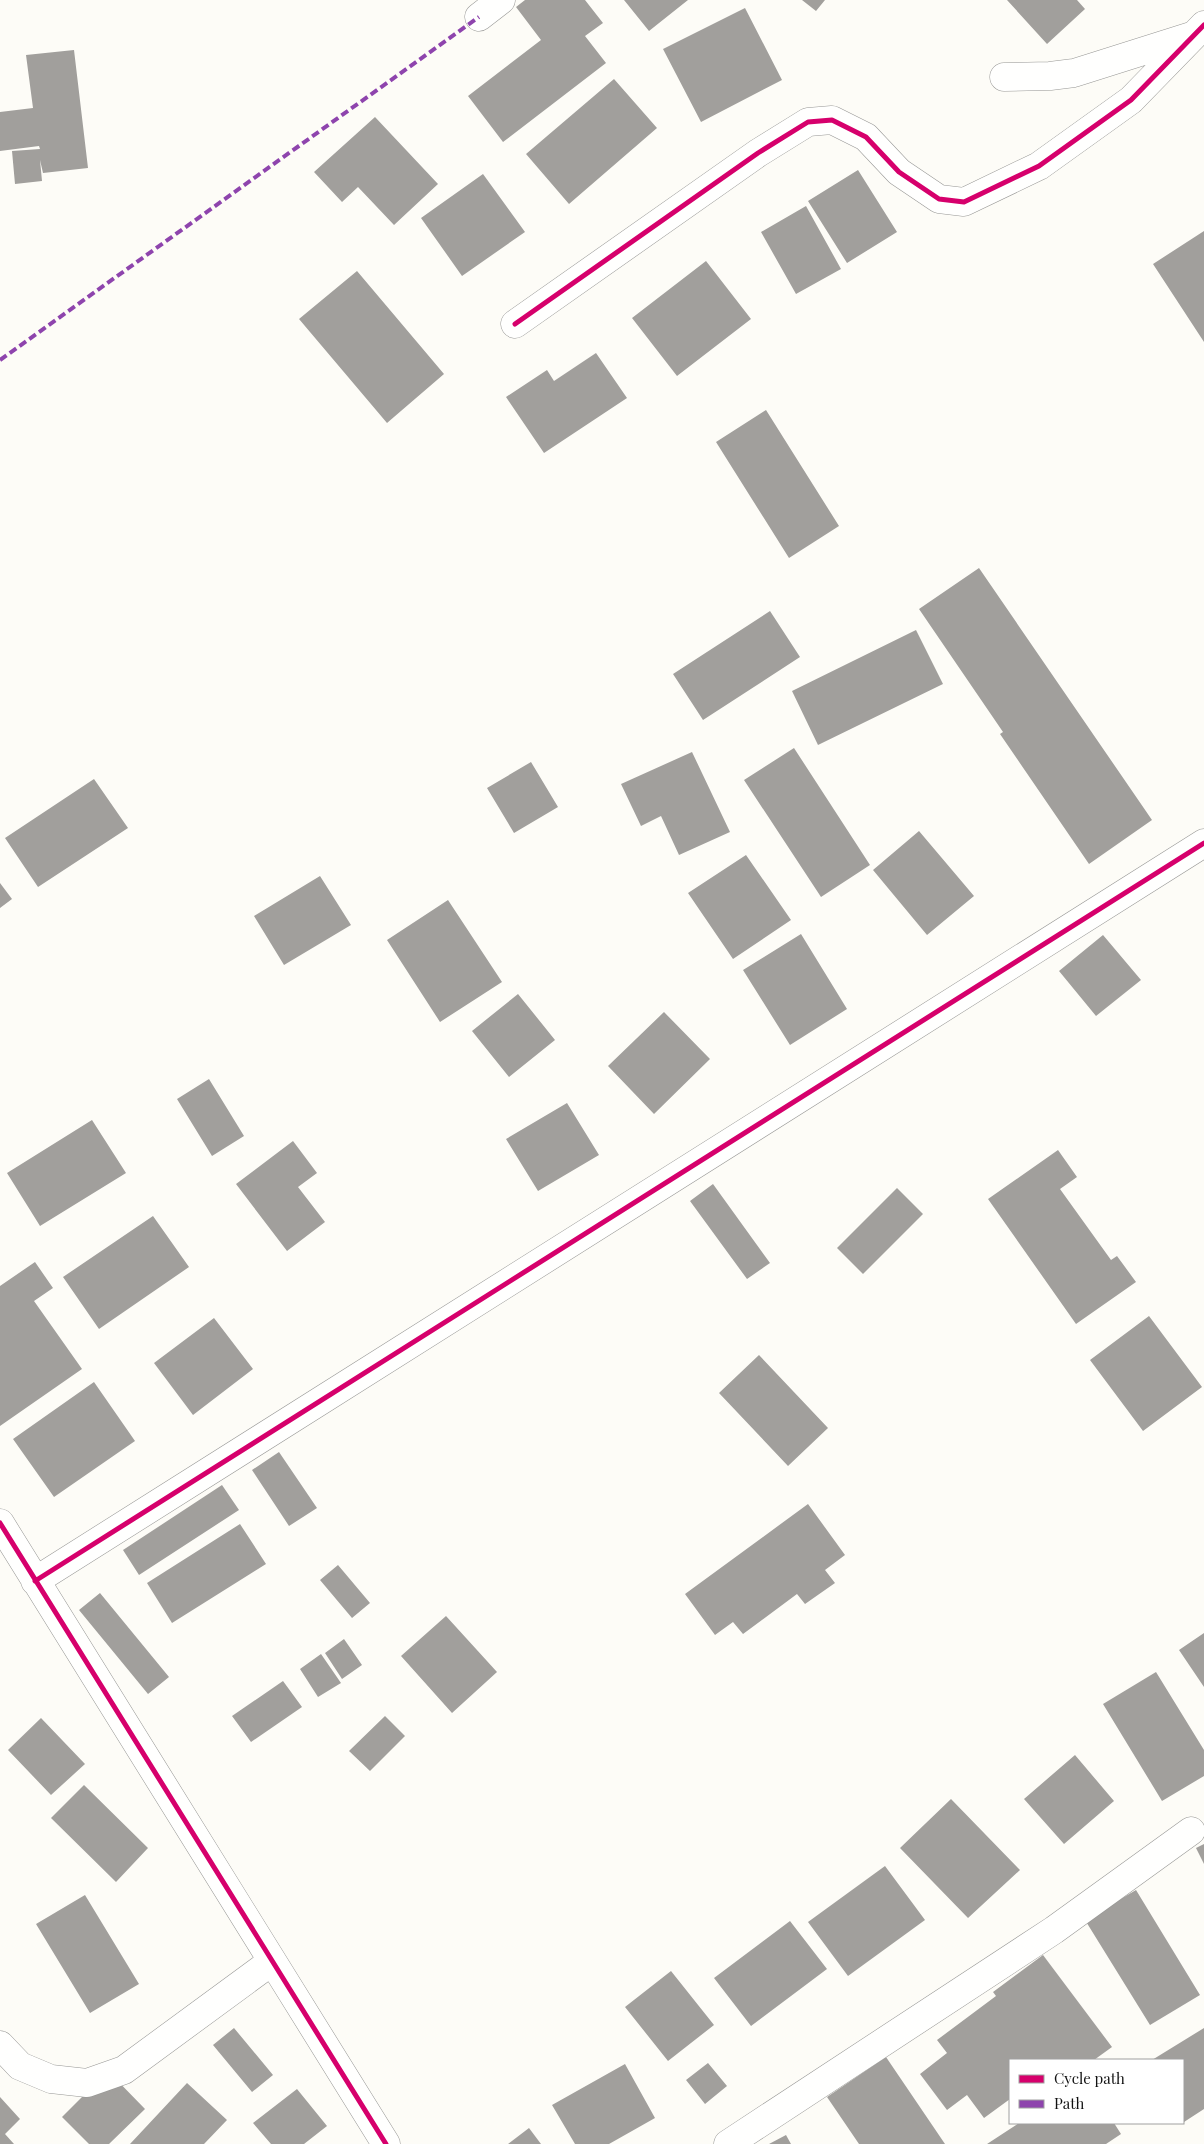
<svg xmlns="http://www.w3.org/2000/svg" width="1204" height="2144" font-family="'Playfair Display',serif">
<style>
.building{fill:#a19f9c}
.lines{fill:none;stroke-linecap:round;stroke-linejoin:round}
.minor-casing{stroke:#979795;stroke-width:29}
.minor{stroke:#fffffe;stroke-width:28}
.quiet{stroke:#8e44ad;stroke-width:4;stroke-dasharray:8 4;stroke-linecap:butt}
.cycleway-casing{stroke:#fff;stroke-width:8}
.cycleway{stroke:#d6006c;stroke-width:5}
</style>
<rect width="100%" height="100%" fill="#fdfcf7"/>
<!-- building -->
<path class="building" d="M525 0H585L603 23 585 36 606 63 503 142 468 96 541 40 516 7Z
M624 0H688L649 31Z
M802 0H825L816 11Z
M1007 0H1077L1085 9 1047 44Z
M745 8 782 80 701 122 663 49Z
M74 50 88 168 43 173 40 160 42 181 15 184 12 151 40 149 39 146 0 151V112L33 108 26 55Z
M614 79 657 128 569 204 526 154Z
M375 117 438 184 394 225 358 187 342 202 314 172Z
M858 170 897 232 847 263 808 201Z
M483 174 525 232 462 276 421 218Z
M806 206 841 269 796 294 761 232Z
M1204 231V342L1153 264Z
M706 261 751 319 677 376 632 318Z
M357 271 444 374 387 423 299 319Z
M596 353 627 398 544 453 506 397 547 370 554 381Z
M766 410 839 526 789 558 716 442Z
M979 568 1152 820 1089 864 1000 734 1003 732 919 609Z
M770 611 800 657 703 720 673 674Z
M916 630 943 684 818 745 792 691Z
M794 748 870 865 821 897 744 780Z
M692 752 730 832 679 855 661 816 641 826 621 784Z
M531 762 558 807 514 833 487 788Z
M94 779 128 828 38 887 5 838Z
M919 831 974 896 927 935 873 870Z
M746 855 791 920 733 959 688 893Z
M320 876 351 925 284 965 254 916Z
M0 883 12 899 0 908Z
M448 900 502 982 440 1022 387 940Z
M801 934 847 1009 790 1045 743 970Z
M1103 935 1141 980 1096 1016 1059 971Z
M518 994 555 1040 509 1077 472 1031Z
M664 1012 710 1059 654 1114 608 1066Z
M209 1079 244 1136 212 1156 177 1099Z
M567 1103 599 1155 538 1191 506 1139Z
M92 1120 126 1173 40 1226 7 1173Z
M293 1141 317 1173 298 1187 325 1222 287 1251 236 1184Z
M1058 1150 1077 1177 1060 1189 1111 1260 1117 1256 1136 1282 1076 1324 988 1199Z
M713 1184 770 1263 747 1279 690 1201Z
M897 1188 923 1214 863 1274 837 1248Z
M153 1216 189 1267 99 1329 63 1277Z
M35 1262 53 1288 34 1301 82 1369 0 1426V1286Z
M1149 1316 1202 1387 1143 1431 1090 1360Z
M214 1318 253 1369 193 1415 154 1363Z
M759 1355 828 1428 788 1466 719 1393Z
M94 1382 135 1441 54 1497 13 1439Z
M279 1452 317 1508 289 1526 252 1470Z
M222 1485 239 1510 139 1575 123 1550Z
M808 1504 845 1555 825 1570 835 1583 805 1604 797 1594 743 1634 733 1622 715 1635 685 1594Z
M240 1524 266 1564 172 1623 147 1583Z
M338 1565 370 1603 352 1618 320 1580Z
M100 1593 169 1677 148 1694 79 1610Z
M446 1616 497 1672 452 1713 401 1656Z
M1204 1633V1687L1179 1650Z
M344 1639 362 1665 342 1679 325 1653Z
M321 1654 341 1683 318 1697 300 1669Z
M1156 1672 1204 1750V1776L1162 1801 1103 1704Z
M283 1681 302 1707 251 1742 232 1716Z
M385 1716 405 1736 370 1771 349 1751Z
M41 1718 85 1764 51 1795 8 1750Z
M1075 1755 1114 1801 1064 1844 1024 1799Z
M84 1785 148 1848 116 1882 51 1818Z
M951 1799 1020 1870 968 1918 900 1848Z
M1204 1844V1864L1196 1848Z
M885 1866 925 1920 848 1976 808 1922Z
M1136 1890 1200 1995 1150 2025 1085 1920Z
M85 1895 139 1984 90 2013 36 1924Z
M790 1921 827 1969 751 2026 714 1978Z
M1043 1955 1112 2047 1094 2060H1010V2099L984 2118 967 2095 947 2110 920 2074 947 2053 937 2040 996 1996 993 1992Z
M671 1971 714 2025 668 2061 625 2007Z
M234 2028 273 2075 252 2092 213 2045Z
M1204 2028V2109L1184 2122 1183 2060H1152Z
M886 2057 945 2144H859L827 2097Z
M708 2063 727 2086 705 2104 686 2080Z
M625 2064 655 2118 609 2144H575L552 2105Z
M108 2071 145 2109 109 2144H89L62 2117Z
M187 2083 227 2120 204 2144H130Z
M297 2089 327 2126 304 2144H271L253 2123Z
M0 2097 20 2119 5 2134 14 2144H0Z
M1019 2123H1114L1121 2134 1106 2144H987Z
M529 2128 541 2144H508Z
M786 2135 791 2144H769Z"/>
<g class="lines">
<defs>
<path id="minor" d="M479 17 501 0
M1004 77 1050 76 1074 73 1191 36
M515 324 758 153 808 122 832 120 866 137 899 172 939 199 964 202 1039 166 1131 100 1204 25
M0 1523 386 2144
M35 1581 1204 843
M0 2045 20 2066 51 2079 87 2083 124 2070 271 1962
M728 2144 1054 1930 1191 1831"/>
</defs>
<!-- minor casing -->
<use href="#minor" class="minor-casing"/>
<!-- minor -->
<use href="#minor" class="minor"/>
<!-- quiet -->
<path class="quiet" d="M0 360 479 17"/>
<defs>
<path id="cycleway" d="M515 324 758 153 808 122 832 120 866 137 899 172 939 199 964 202 1039 166 1131 100 1204 25
M0 1523 386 2144
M35 1581 1204 843"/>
</defs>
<!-- cycleway casing -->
<use href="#cycleway" class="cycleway-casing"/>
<!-- cycleway -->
<use href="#cycleway" class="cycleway"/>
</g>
<!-- legend -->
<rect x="1009" y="2059" width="175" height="65" fill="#ffffff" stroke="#a0a0a0"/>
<rect x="1019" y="2075" width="25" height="8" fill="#d6006c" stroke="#a0a0a0"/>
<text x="1054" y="2084" font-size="15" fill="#111111">Cycle path</text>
<rect x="1019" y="2100" width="25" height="8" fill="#8e44ad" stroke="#a0a0a0"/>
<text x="1054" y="2109" font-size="15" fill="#111111">Path</text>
</svg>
